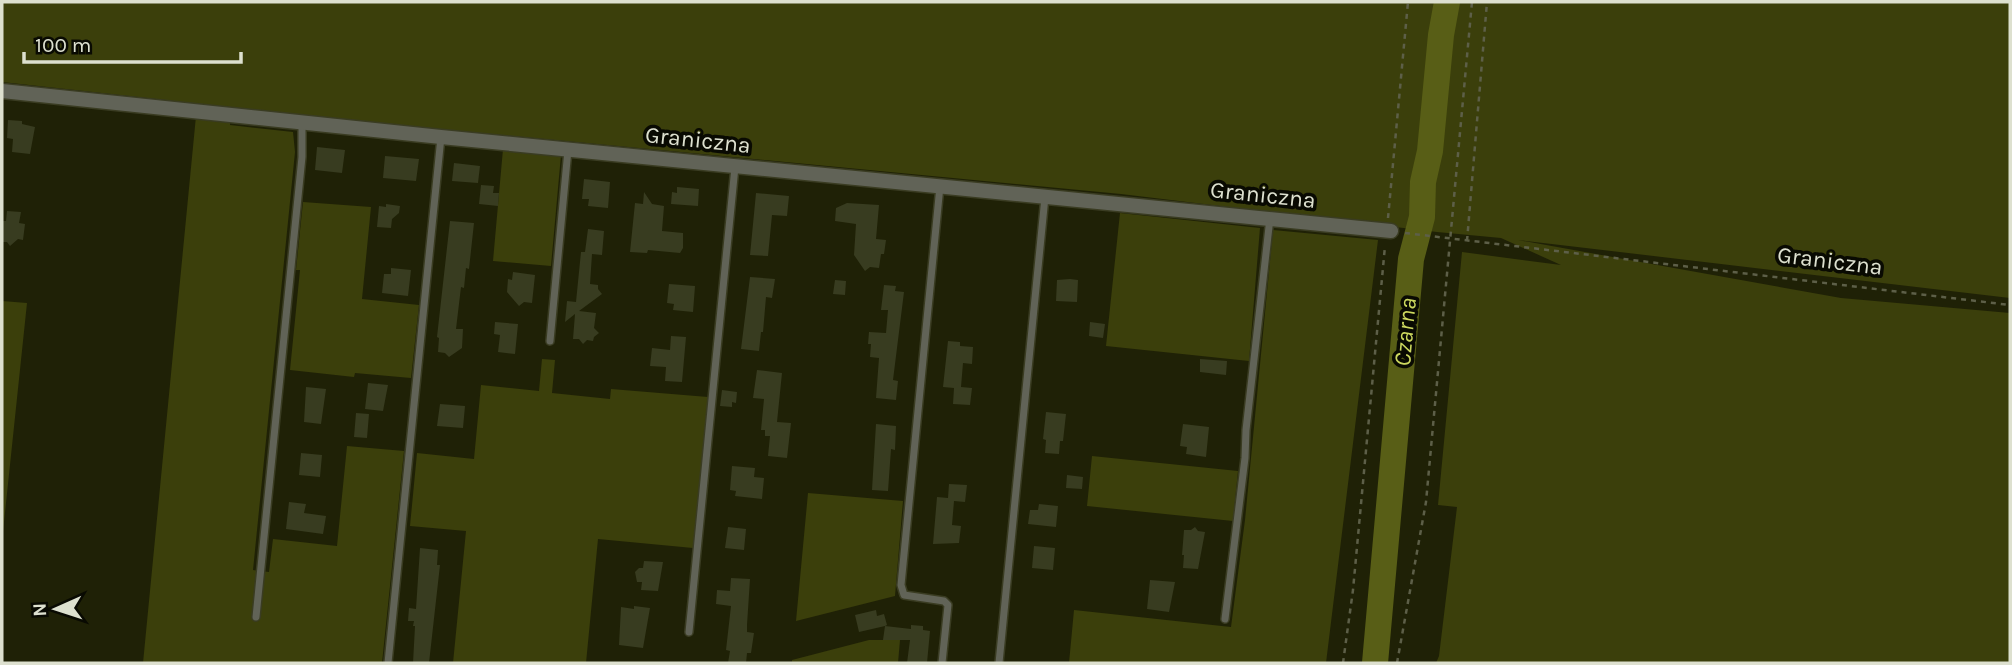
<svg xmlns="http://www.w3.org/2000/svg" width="2012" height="665" font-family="Karla,sans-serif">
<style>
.green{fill:#3b3f0b}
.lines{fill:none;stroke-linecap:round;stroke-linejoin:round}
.river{stroke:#585e16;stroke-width:26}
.building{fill:#383c20}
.lane-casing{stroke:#3a3c22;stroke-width:10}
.street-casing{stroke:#3a3c22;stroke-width:17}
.path{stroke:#5d5f48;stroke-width:2.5;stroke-dasharray:5 5;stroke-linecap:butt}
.lane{stroke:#616357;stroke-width:7}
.street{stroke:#616357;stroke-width:14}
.labels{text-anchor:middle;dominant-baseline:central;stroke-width:7;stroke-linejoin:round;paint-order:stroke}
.street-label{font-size:23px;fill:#dde0cf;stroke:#090a02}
.water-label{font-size:24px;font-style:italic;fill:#ccd85f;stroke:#090a02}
</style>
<rect width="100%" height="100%" fill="#1f2106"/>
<!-- green -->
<path class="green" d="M2 2H2010V298L1518 240 1841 298 2010 313V663H1436L1439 656 1457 507 1438 505 1462 252 1561 265 1501 238 1437 232 1121 194 366 122 2 82Z
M196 116 230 120V125L293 132 295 152 253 570 269 572 273 539 337 546 347 446 404 451 382 663H143Z
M503 149 561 155 551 266 493 261Z
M303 202 371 207 362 299 419 305 411 378 355 373 354 377 290 370 300 270H296Z
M1120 213 1260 228 1249 361 1106 346Z
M1273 230 1378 240 1326 663H1069L1074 610 1231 627 1245 520Z
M2 301 27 303 2 541Z
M542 359 555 360 552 393 610 399 611 389 708 397 693 548 598 539 586 663H453L466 531 410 526 417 453 474 459 481 385 539 391Z
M1092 456 1238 471 1233 521 1087 506Z
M808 493 903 501 895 596 796 621Z
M869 640H900L898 663H792V660Z"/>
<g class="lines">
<!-- river -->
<path class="river" d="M1375 663 1411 259 1422 217 1423 182 1430 151 1441 35 1447 2"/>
</g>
<!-- building -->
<path class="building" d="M8 120 22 121V124L35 127 30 154 12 152 13 139 7 138Z
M317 147 345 150 342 173 315 170Z
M385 156 419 159 416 181 383 178Z
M454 163 480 166 478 183 452 181Z
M584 179 610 182 608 208 588 206 589 199H582Z
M481 185 494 186 493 193H499L498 206 479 204Z
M677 187 699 189 698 206 671 204 672 192 677 193Z
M644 192 652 204 664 206 662 231 683 233V248L680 253 648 250 647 253 630 252 635 203 643 204Z
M756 193 789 196 787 216 772 215 768 256 750 255Z
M847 203 879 205 876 239 886 240 884 254H881L879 268 870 267 865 271 854 255 856 224 835 221 836 208Z
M386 204 400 206 399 213 392 219 391 228 377 227 379 206 386 207Z
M7 211 21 212 19 223 25 224 23 240 18 239 10 246 7 242H2V221H6Z
M450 221 474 223 469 269 466 268 464 288 461 287 456 329H463L462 348 449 357 445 353 438 352 439 338 437 337Z
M588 229 604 231 602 255 592 254 590 284 598 285V289L602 294 579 311 596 313 594 328 599 333 594 337 593 341 587 340 583 344 579 339H573L575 314 565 322 567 301 576 302 581 252H585Z
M391 268 411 270 408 296 382 293 384 274H391Z
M513 272 535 275 532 303 524 302 519 306 507 292 508 279 512 280Z
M750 277 775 279 772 298 766 297 763 332H761L759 351 741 349Z
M1070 279 1078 280 1077 302 1056 301 1057 280Z
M835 280 846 281 845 295 833 294Z
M669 284 695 286 693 312 673 310 674 304 667 303Z
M884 285 896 286 895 291 904 292 893 380 898 381 896 400 876 398 879 358 870 357 871 344H868L869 332 886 333 888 310H881Z
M495 322 518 324 515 354 498 352 500 335 494 334Z
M1090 322 1105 324 1103 338 1089 336Z
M671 336 686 337 682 382 665 381 666 367 650 366 652 348 670 350Z
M948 341 960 342V346L973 347 972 364 963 363 961 387 972 388 970 405 953 404 954 388 943 387Z
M1200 359 1227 361 1226 375 1200 372Z
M757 370 782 373 777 422 791 423 787 458 768 456 770 436H765V430H761L764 399 753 398Z
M368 383 388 385 383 411 365 409Z
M306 387 326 389 321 424 304 422Z
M722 390 737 392 736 403 732 402V407L720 406Z
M440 404 465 406 463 428 437 426Z
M1046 412 1066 414 1063 441H1060L1059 454 1045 453 1046 440 1043 439Z
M356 413 369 414 367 438 354 437Z
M876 424 896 426 895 450 891 449 888 491 872 490Z
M1183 424 1209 427 1206 457 1186 454 1187 447 1180 446Z
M301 453 322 455 320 477 299 475Z
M732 466 755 468 754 477 764 478 762 499 735 496 736 491 730 490Z
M1067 475 1083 477 1082 489 1066 488Z
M949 484 967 485 965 502 954 501 952 525 961 526 959 543 933 544 937 497 948 498Z
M289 502 306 504 304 513 326 516 323 534 286 529Z
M1039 504 1058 506 1056 527 1028 524 1030 510H1038Z
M728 527 746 529 744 550 725 548Z
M1195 527 1198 531 1205 532 1198 569 1183 568 1184 555H1182L1184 530H1191Z
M1034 546 1055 548 1053 570 1032 568Z
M420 548 438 550 437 565H440L429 663H413L415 626H413L414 621H408L409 608 416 609Z
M644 561 663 562 658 591 641 590 642 582H637L635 572 639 568H643Z
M731 578 750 579 747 625V632L754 633 751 653H747L746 663H728L730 651 726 650 731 606 716 604 717 590 730 591Z
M1150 580 1175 582 1169 612 1147 609Z
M634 606 650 608 643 648 619 645 621 607 634 609Z
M876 610 877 616 884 614 887 625 885 626 911 629V625L923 626V630L930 631 927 663H907L910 640H883L885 626 859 632 855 615Z"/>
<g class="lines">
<defs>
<path id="lane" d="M940 186 901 585 904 595 944 601 948 605 942 663
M550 341 568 150
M256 617 302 157V122
M1225 619 1245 458 1246 430 1270 218
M689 632 735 167
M388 663 441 137
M999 663 1045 197"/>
<path id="street" d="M2 91 441 137 1391 231"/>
</defs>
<!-- lane casing -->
<use href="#lane" class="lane-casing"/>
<!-- street casing -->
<use href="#street" class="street-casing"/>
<!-- path -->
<path class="path" d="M1388 218 1408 2
M1405 233 2010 305
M1467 241 1487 2
M1343 663 1353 590 1385 246
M1397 663 1426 502 1472 2"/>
<!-- lane -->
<use href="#lane" class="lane"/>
<!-- street -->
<use href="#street" class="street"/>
</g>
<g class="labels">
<!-- street labels -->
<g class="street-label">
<text transform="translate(698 140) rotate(6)">Graniczna</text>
<text transform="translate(1263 195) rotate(6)">Graniczna</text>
<text transform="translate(1830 261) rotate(7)">Graniczna</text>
</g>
<!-- water labels -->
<g class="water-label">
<text transform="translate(1405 332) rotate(-85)">Czarna</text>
</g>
</g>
<!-- border -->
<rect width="2012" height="665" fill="none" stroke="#dde0cf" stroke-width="7"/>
<!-- north arrow -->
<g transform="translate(56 609) rotate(267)" stroke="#090a02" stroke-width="5" paint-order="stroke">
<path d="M0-5L12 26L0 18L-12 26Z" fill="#dde0cf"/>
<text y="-10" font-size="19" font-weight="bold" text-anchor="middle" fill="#dde0cf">N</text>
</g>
<!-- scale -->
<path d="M24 52v10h217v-10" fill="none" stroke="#dde0cf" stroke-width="3.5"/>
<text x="35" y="52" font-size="21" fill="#dde0cf" stroke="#090a02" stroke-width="5" paint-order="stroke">100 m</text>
</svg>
